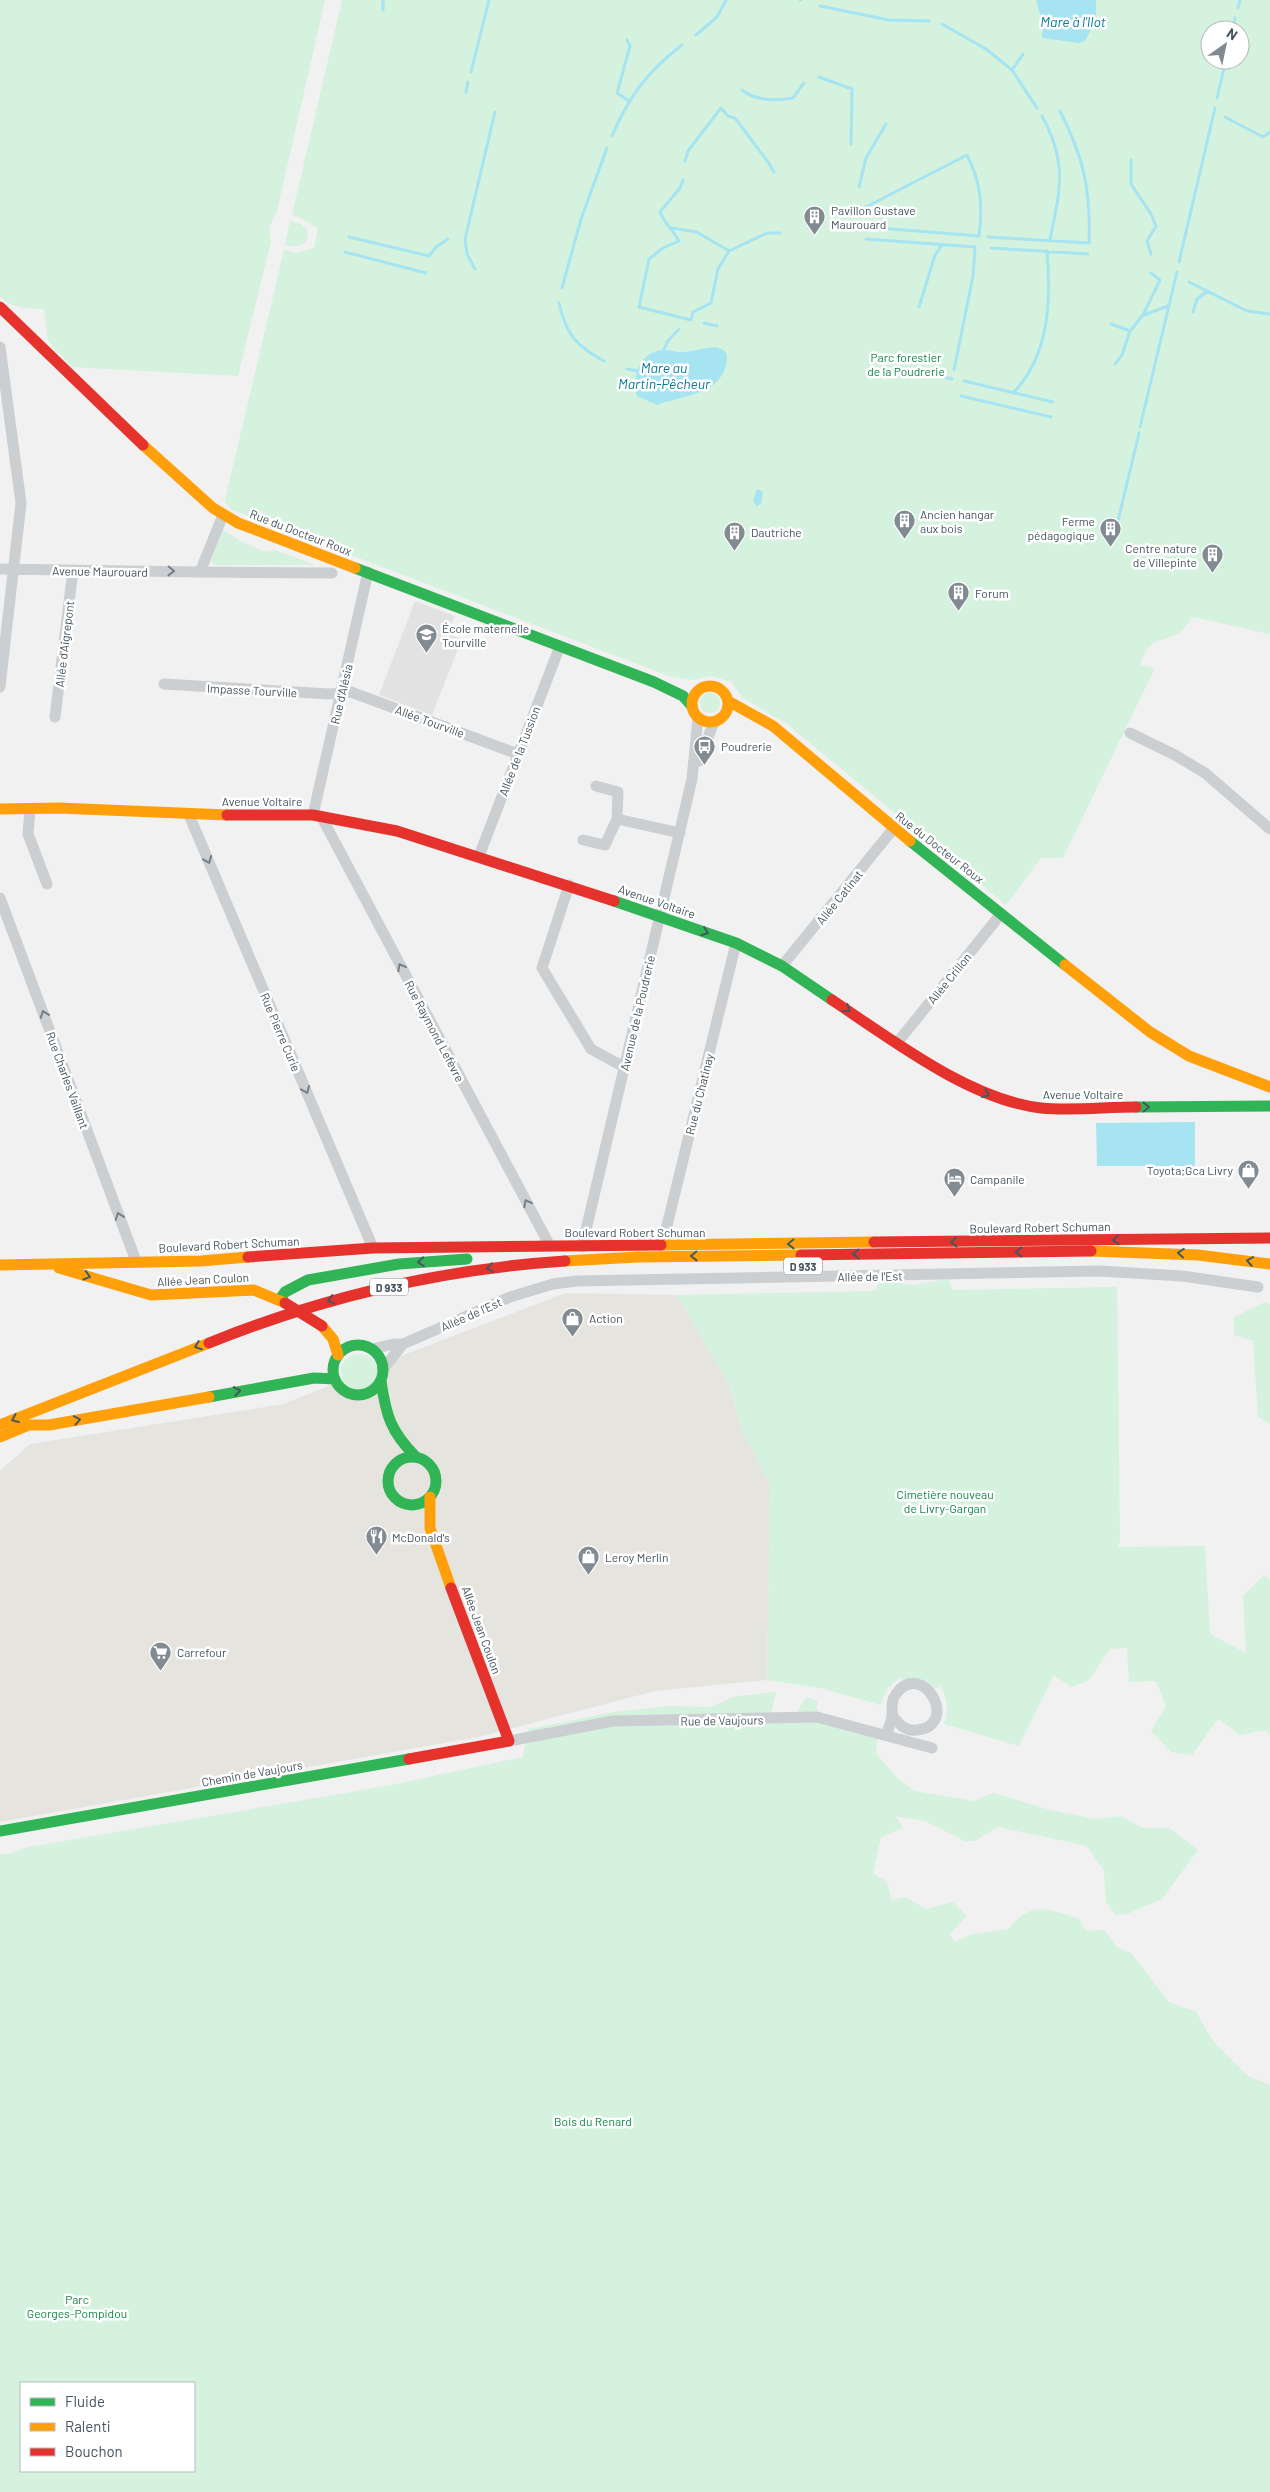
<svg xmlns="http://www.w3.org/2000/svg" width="1270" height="2492" font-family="Barlow,sans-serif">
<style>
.commercial{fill:#e6e4df}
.education{fill:#e2e2e3}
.green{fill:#d4f2de;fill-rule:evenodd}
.water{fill:#a6e4f1}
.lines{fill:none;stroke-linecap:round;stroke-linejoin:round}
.stream{stroke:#a6e4f1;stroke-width:3}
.street{stroke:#cccfd2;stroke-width:11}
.fast{stroke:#30b455;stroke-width:11}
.slow{stroke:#ff9f0a;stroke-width:11}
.jam{stroke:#e5322d;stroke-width:11}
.jam-bridge{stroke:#e5322d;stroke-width:11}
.oneway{stroke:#757f87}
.oneway2{stroke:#45595e}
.labels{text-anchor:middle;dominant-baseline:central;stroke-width:5;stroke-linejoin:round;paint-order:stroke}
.shield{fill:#fff;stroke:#7e878e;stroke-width:1}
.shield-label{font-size:11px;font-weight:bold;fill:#46545e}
.poi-label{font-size:12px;fill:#46545e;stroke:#fff;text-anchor:start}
.park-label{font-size:12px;fill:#128547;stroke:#fff}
.street-label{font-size:12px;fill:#46545e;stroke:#fff}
.water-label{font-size:14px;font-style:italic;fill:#077b93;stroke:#fff}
</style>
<rect width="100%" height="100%" fill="#f1f1f1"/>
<!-- commercial -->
<path class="commercial" d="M566 1293 677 1295 729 1385 741 1428 770 1484 767 1680 655 1691 478 1737 0 1822V1471L30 1444 284 1404 406 1354Z"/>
<!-- education -->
<path class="education" d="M415 601 455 616 447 634 462 639 432 715 379 695Z"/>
<!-- green -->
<path class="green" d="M0 0H325L277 211 269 228 271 242 238 376 72 367 48 341 44 309C29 309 11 308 0 297Z
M342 0H1270V634L1193 617C1189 622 1183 631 1177 634 1155 644 1149 638 1140 665L1154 668 1153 672 1063 858H1041L1006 905 787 724 743 698 731 682 712 676 692 680 669 676 230 509 225 500 284 250 296 253 314 248 318 229 301 218 292 215ZM1210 30H1240V60H1210Z
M290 221 301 224 307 230 308 237C303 248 295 247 285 245Z
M223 530 242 542 266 552 275 550 315 565H215L211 561Z
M700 703a10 10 0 1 1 20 0a10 10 0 1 1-20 0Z
M948 1279 953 1290 1117 1287 1120 1541 1118 1547 1205 1546 1210 1634 1246 1653 1243 1596 1264 1575 1270 1580V1736L1266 1730 1240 1735 1218 1719 1192 1755 1171 1752 1151 1731 1166 1706 1156 1681 1129 1682 1127 1648 1110 1649 1088 1681 1071 1687 1054 1675 1019 1746 944 1724C949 1710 948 1699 940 1686L936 1689 921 1679 904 1682 902 1677C889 1684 885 1691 881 1705L820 1688 767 1680 770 1484 741 1428 729 1385 677 1295 875 1291 880 1280 913 1285Z
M1265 1302 1270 1304V1424L1258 1417 1253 1341 1234 1335V1317Z
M341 1372a18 18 0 1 1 36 0a18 18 0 1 1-36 0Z
M776 1692 770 1718 794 1717 806 1697 817 1701V1717L878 1733 876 1753 898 1779 915 1791 974 1801 993 1793 1050 1810 1096 1819 1120 1816 1143 1828H1169L1198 1850 1162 1899 1127 1914 1116 1915 1106 1902 1104 1871 1087 1846 998 1827 975 1841H965L925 1821 895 1816 903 1828 881 1837 873 1873 887 1882 892 1900 905 1897 926 1909 953 1902 967 1916 950 1934 955 1942 972 1934 1008 1929C1033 1900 1045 1909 1078 1918L1086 1931 1104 1930 1117 1947 1131 1953 1169 2002 1196 2012 1213 2041 1248 2076 1270 2085V2492H0V1854H8L29 1847 392 1785 523 1757 528 1729 614 1712 670 1706 712 1707 732 1697ZM21 2383H194V2471H21Z"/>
<!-- water -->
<path class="water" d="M1036 0H1096V21L1085 41 1079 43 1042 38 1043 26Z
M715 347C722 349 728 351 727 359 723 396 682 395 657 405L637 396C632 380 638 356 657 351 666 348 675 353 684 352 694 351 705 348 715 347Z
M759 489 763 493 761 504 757 506 753 502 756 491Z
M1195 1122V1166H1097L1096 1123Z"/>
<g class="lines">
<!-- stream -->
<path class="stream" d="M383 0V10
M800 0H801
M820 6 889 20 929 21
M1238 8 1240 0
M942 24 986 49 1012 70 1037 108
M1233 30 1235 18
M696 35 717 17 726 0
M627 40 630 46 617 93 629 101
M1012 70 1023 54
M471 72 489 0
M819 77 852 89 851 144
M742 90C755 101 777 101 793 98L804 83
M466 92 468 82
M1217 98 1226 60
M1042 116C1068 164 1060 190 1050 240
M1225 117 1263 137 1270 132
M612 136C629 96 648 71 682 45
M1131 160V184L1151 214 1156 226 1147 241 1151 254
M685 161 688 151 721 108 728 116 735 118 768 162 774 172
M683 180 680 188 660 212C664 223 673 230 679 241L663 248 649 259 639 307 691 320 693 312 711 303 718 269 729 251 767 233H780
M859 187 866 158 886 124
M862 209 967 155C981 182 983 206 979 236L866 227
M672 228 697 232 729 251
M349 237 429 256 436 247 448 239
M988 237 1089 243C1091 191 1084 158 1060 111
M866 239 975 247 973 276 954 370
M991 248 1088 254
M345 252 426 273
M1179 262 1215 108
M475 269 467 254 465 239 495 112
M1189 282 1247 311 1270 314
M562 288 581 219 607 148
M559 303C566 334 576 346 604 361
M919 307 935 255 942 245
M1193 312 1197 299 1208 291
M1144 315 1168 306
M704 323 717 326
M1111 324 1130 331
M664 350 667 342 679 329
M1115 364 1122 355 1130 331 1143 315 1160 280 1151 273
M627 369 638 371
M911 369 916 370
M924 372 952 379
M964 381 1053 402
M1013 393C1050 355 1051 300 1047 251
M961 396 1051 417
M1140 427 1177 272
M1118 521 1139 433"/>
<!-- street -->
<path class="street" d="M0 347 21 503 0 687
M0 569 200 572 223 515
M200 572 332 573
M164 684 330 694 351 692 518 754
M55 717 73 570
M1130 733 1175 755 1205 773 1270 829
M699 761 714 722
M30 809 28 834 47 884
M189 815 373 1248
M313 815 368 572
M321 816 550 1246
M617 819 680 833
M583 840 605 845 617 819 618 792 596 786
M479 856 560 646
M569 885 542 968 591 1049 624 1067
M0 898 136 1261
M782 966 894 828
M897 1043 1001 914
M662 1246 736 943
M582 1247 692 779 698 718
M372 1349 394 1344H403
M383 1369 403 1344 510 1297 553 1284 576 1281 1100 1271 1182 1276 1258 1287
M886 1735C888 1729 891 1723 892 1716 893 1708 890 1702 896 1694 922 1658 961 1725 917 1730 905 1732 899 1724 892 1715
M509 1741 613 1721 817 1717 932 1748"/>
<!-- fast -->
<path class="fast" d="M355 568 654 682 683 696 692 706
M910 841 1065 965
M614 901 736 943 782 966 832 1000
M1136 1107 1270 1106
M280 1299 285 1292 308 1280 399 1264 467 1259
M333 1370a25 25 0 1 1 50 0a25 25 0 1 1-50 0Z
M381 1381C386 1416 391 1432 416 1457
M209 1397 314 1378 335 1379
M388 1481a24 24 0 1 1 48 0a24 24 0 1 1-48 0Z
M0 1831 409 1759"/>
<!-- slow -->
<path class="slow" d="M143 445 213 508 238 523 355 568
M692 704a18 18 0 1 1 36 0a18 18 0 1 1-36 0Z
M728 701 773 726 910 841
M0 809 59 808 227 815
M1065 965 1150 1032 1189 1056 1270 1087
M661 1245 874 1242
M1091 1251 1198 1255 1270 1264
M565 1261 638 1257 801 1255
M0 1265 201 1261 248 1257
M59 1268 151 1295 254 1290 285 1303
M322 1326 333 1339 338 1355
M0 1425 209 1343
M0 1437 29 1425H49L209 1397
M430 1497V1528L451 1588"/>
<!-- jam -->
<path class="jam" d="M0 307 143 445
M227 815H313L397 831 614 901
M832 1000C891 1039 970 1100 1041 1108 1072 1111 1105 1107 1136 1107
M874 1242 1270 1238
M801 1255 1091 1251
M248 1257 373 1248 661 1245
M209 1343C323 1297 442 1269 565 1261
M409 1759 509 1741 451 1588"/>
<!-- jam-bridge -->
<path class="jam-bridge" d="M285 1303 322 1326"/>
</g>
<!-- one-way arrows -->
<defs><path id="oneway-chevron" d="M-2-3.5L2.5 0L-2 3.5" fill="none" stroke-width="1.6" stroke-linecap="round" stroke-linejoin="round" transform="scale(1.25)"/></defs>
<g class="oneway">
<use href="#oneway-chevron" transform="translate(171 571) rotate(1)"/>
<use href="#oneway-chevron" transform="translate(208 860) rotate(67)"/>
<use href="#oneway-chevron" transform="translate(401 967) rotate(-118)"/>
<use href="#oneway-chevron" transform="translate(44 1014) rotate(-110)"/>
<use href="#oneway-chevron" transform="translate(306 1090) rotate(67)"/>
<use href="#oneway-chevron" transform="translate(527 1203) rotate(-118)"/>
<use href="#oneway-chevron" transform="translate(119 1216) rotate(-110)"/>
</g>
<g class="oneway2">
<use href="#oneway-chevron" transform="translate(705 932) rotate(20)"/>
<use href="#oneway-chevron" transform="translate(847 1009) rotate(34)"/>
<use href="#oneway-chevron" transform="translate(986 1094) rotate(23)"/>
<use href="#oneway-chevron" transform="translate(1146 1107) rotate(-1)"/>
<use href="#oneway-chevron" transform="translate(1116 1240) rotate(179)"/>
<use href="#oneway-chevron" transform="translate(954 1242) rotate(179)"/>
<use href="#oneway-chevron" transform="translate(791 1244) rotate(179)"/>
<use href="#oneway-chevron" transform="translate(1019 1252) rotate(179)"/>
<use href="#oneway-chevron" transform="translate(1181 1253) rotate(-175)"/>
<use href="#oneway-chevron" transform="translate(856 1254) rotate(179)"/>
<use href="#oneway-chevron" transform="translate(694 1256) rotate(179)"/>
<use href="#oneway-chevron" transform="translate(1250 1261) rotate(-170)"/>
<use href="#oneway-chevron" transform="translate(421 1262) rotate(175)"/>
<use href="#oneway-chevron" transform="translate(490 1268) rotate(172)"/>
<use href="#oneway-chevron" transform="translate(87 1276) rotate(16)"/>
<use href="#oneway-chevron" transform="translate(331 1300) rotate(165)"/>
<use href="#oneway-chevron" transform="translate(198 1346) rotate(159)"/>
<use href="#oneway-chevron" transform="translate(237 1391) rotate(-10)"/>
<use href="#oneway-chevron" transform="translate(15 1419) rotate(157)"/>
<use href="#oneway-chevron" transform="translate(77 1420) rotate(-11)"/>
</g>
<!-- icons -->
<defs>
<symbol id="building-pin" viewBox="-11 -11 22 30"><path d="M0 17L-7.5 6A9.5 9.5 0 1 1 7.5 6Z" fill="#828b91" stroke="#fff"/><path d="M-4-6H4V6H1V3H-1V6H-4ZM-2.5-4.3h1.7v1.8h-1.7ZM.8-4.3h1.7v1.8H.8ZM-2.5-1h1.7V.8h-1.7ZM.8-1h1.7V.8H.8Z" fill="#fff"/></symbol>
<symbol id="school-pin" viewBox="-11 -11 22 30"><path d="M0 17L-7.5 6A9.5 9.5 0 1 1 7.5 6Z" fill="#828b91" stroke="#fff"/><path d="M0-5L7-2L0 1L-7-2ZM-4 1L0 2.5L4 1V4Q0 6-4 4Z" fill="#fff"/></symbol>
<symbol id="bus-pin" viewBox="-11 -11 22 30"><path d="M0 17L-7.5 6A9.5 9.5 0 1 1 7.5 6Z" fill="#828b91" stroke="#fff"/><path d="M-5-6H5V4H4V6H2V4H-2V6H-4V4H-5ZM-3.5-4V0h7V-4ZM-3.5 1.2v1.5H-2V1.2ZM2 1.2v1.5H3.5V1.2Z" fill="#fff"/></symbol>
<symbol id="shop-pin" viewBox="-11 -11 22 30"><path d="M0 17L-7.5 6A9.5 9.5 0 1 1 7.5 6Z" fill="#828b91" stroke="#fff"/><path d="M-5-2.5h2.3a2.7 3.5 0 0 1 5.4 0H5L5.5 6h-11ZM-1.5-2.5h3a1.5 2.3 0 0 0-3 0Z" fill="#fff"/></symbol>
<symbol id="hotel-pin" viewBox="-11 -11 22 30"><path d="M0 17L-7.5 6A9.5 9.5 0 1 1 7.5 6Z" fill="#828b91" stroke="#fff"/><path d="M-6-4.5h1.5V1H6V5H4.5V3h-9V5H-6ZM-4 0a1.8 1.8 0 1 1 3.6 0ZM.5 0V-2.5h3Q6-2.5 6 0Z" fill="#fff"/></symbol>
<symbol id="restaurant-pin" viewBox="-11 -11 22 30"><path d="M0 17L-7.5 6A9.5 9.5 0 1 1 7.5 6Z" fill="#828b91" stroke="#fff"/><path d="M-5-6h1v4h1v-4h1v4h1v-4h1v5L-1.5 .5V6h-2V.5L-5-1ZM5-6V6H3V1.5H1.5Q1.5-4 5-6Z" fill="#fff"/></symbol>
<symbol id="supermarket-pin" viewBox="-11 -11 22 30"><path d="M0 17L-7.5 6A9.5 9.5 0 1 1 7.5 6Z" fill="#828b91" stroke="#fff"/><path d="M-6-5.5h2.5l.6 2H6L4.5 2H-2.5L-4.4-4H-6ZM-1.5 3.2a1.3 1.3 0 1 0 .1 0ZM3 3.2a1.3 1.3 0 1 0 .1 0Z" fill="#fff"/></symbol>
</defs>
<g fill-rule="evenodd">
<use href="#building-pin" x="802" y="204" width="25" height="34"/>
<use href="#building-pin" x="892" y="508" width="25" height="34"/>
<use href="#building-pin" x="1098" y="516" width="25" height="34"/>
<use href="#building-pin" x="722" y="520" width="25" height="34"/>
<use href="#building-pin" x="1200" y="542" width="25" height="34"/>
<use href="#building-pin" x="946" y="580" width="25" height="34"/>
<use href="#school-pin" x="414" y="622" width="25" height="34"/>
<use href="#bus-pin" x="692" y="734" width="25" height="34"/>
<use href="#shop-pin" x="1236" y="1158" width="25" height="34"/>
<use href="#hotel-pin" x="942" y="1166" width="25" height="34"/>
<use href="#shop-pin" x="560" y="1306" width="25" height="34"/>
<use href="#restaurant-pin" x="364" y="1524" width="25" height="34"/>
<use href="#shop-pin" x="576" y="1544" width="25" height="34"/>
<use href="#supermarket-pin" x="148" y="1640" width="25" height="34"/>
</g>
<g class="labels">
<!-- shield labels -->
<g class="shield">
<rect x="784" y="1257.5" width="38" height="17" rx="4"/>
<rect x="370" y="1278.5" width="38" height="17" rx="4"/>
</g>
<g class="shield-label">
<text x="803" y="1266">D 933</text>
<text x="389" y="1287">D 933</text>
</g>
<!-- poi labels -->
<g class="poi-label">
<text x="831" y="210">Pavillon Gustave<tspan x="831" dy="14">Maurouard</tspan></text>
<text x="920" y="514">Ancien hangar<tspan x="920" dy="14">aux bois</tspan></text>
<text x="1095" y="521" text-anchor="end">Ferme<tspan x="1095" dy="14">pédagogique</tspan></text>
<text x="751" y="532">Dautriche</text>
<text x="1197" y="548" text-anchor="end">Centre nature<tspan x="1197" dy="14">de Villepinte</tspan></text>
<text x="975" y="593">Forum</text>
<text x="442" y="628">École maternelle<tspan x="442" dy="14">Tourville</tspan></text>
<text x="721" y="746">Poudrerie</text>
<text x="1233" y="1170" text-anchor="end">Toyota;Gca Livry</text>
<text x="970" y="1179">Campanile</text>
<text x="589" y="1318">Action</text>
<text x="392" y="1537">McDonald's</text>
<text x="605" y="1557">Leroy Merlin</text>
<text x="177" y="1652">Carrefour</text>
</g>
<!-- park labels -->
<g class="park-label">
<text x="906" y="357">Parc forestier<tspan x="906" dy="14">de la Poudrerie</tspan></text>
<text x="945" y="1494">Cimetière nouveau<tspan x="945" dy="14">de Livry-Gargan</tspan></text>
<text x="593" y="2121">Bois du Renard</text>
<text x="77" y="2299">Parc<tspan x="77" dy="14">Georges-Pompidou</tspan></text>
</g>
<!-- street labels -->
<g class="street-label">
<text transform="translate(301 532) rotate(21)">Rue du Docteur Roux</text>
<text transform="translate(100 571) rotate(1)">Avenue Maurouard</text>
<text transform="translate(64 644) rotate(-83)">Allée d'Aigrepont</text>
<text transform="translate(252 690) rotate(3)">Impasse Tourville</text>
<text transform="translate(341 694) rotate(-77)">Rue d'Alésia</text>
<text transform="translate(430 721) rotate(20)">Allée Tourville</text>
<text transform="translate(519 751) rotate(-69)">Allée de la Tussion</text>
<text x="262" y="801">Avenue Voltaire</text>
<text transform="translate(940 847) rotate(38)">Rue du Docteur Roux</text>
<text transform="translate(839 897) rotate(-51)">Allée Catinat</text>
<text transform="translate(657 901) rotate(19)">Avenue Voltaire</text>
<text transform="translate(949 978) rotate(-51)">Allée Crillon</text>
<text transform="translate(637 1013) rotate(-77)">Avenue de la Poudrerie</text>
<text transform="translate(435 1031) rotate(62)">Rue Raymond Lefèvre</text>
<text transform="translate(281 1032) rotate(67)">Rue Pierre Curie</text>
<text transform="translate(68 1080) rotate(70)">Rue Charles Vaillant</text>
<text transform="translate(699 1094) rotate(-76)">Rue du Chatinay</text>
<text x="1083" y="1094">Avenue Voltaire</text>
<text transform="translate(1040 1227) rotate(-1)">Boulevard Robert Schuman</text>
<text x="635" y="1232">Boulevard Robert Schuman</text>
<text transform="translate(229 1244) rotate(-3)">Boulevard Robert Schuman</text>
<text transform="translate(870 1276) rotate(-1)">Allée de l'Est</text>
<text transform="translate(203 1279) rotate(-3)">Allée Jean Coulon</text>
<text transform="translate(471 1314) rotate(-24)">Allée de l'Est</text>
<text transform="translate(482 1630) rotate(70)">Allée Jean Coulon</text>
<text transform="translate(722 1720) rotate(-1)">Rue de Vaujours</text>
<text transform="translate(252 1773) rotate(-10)">Chemin de Vaujours</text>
</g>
<!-- water labels -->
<g class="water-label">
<text x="1073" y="21">Mare à l'Ilot</text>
<text x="664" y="367">Mare au<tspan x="664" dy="16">Martin-Pêcheur</tspan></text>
</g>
</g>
<!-- legend -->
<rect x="20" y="2382" width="175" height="90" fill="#ffffff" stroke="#b5bbbf"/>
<rect x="30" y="2398" width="25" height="8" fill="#30b455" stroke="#b5bbbf"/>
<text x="65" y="2407" font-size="15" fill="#46545e">Fluide</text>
<rect x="30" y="2423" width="25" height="8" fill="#ff9f0a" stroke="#b5bbbf"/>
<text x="65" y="2432" font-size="15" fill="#46545e">Ralenti</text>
<rect x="30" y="2448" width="25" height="8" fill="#e5322d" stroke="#b5bbbf"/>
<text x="65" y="2457" font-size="15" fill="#46545e">Bouchon</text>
<!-- north arrow -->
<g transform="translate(1225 45) rotate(33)"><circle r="24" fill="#ffffff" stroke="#b5bbbf"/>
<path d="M0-4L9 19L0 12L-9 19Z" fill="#828b91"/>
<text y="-8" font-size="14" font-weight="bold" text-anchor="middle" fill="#46545e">N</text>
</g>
</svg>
